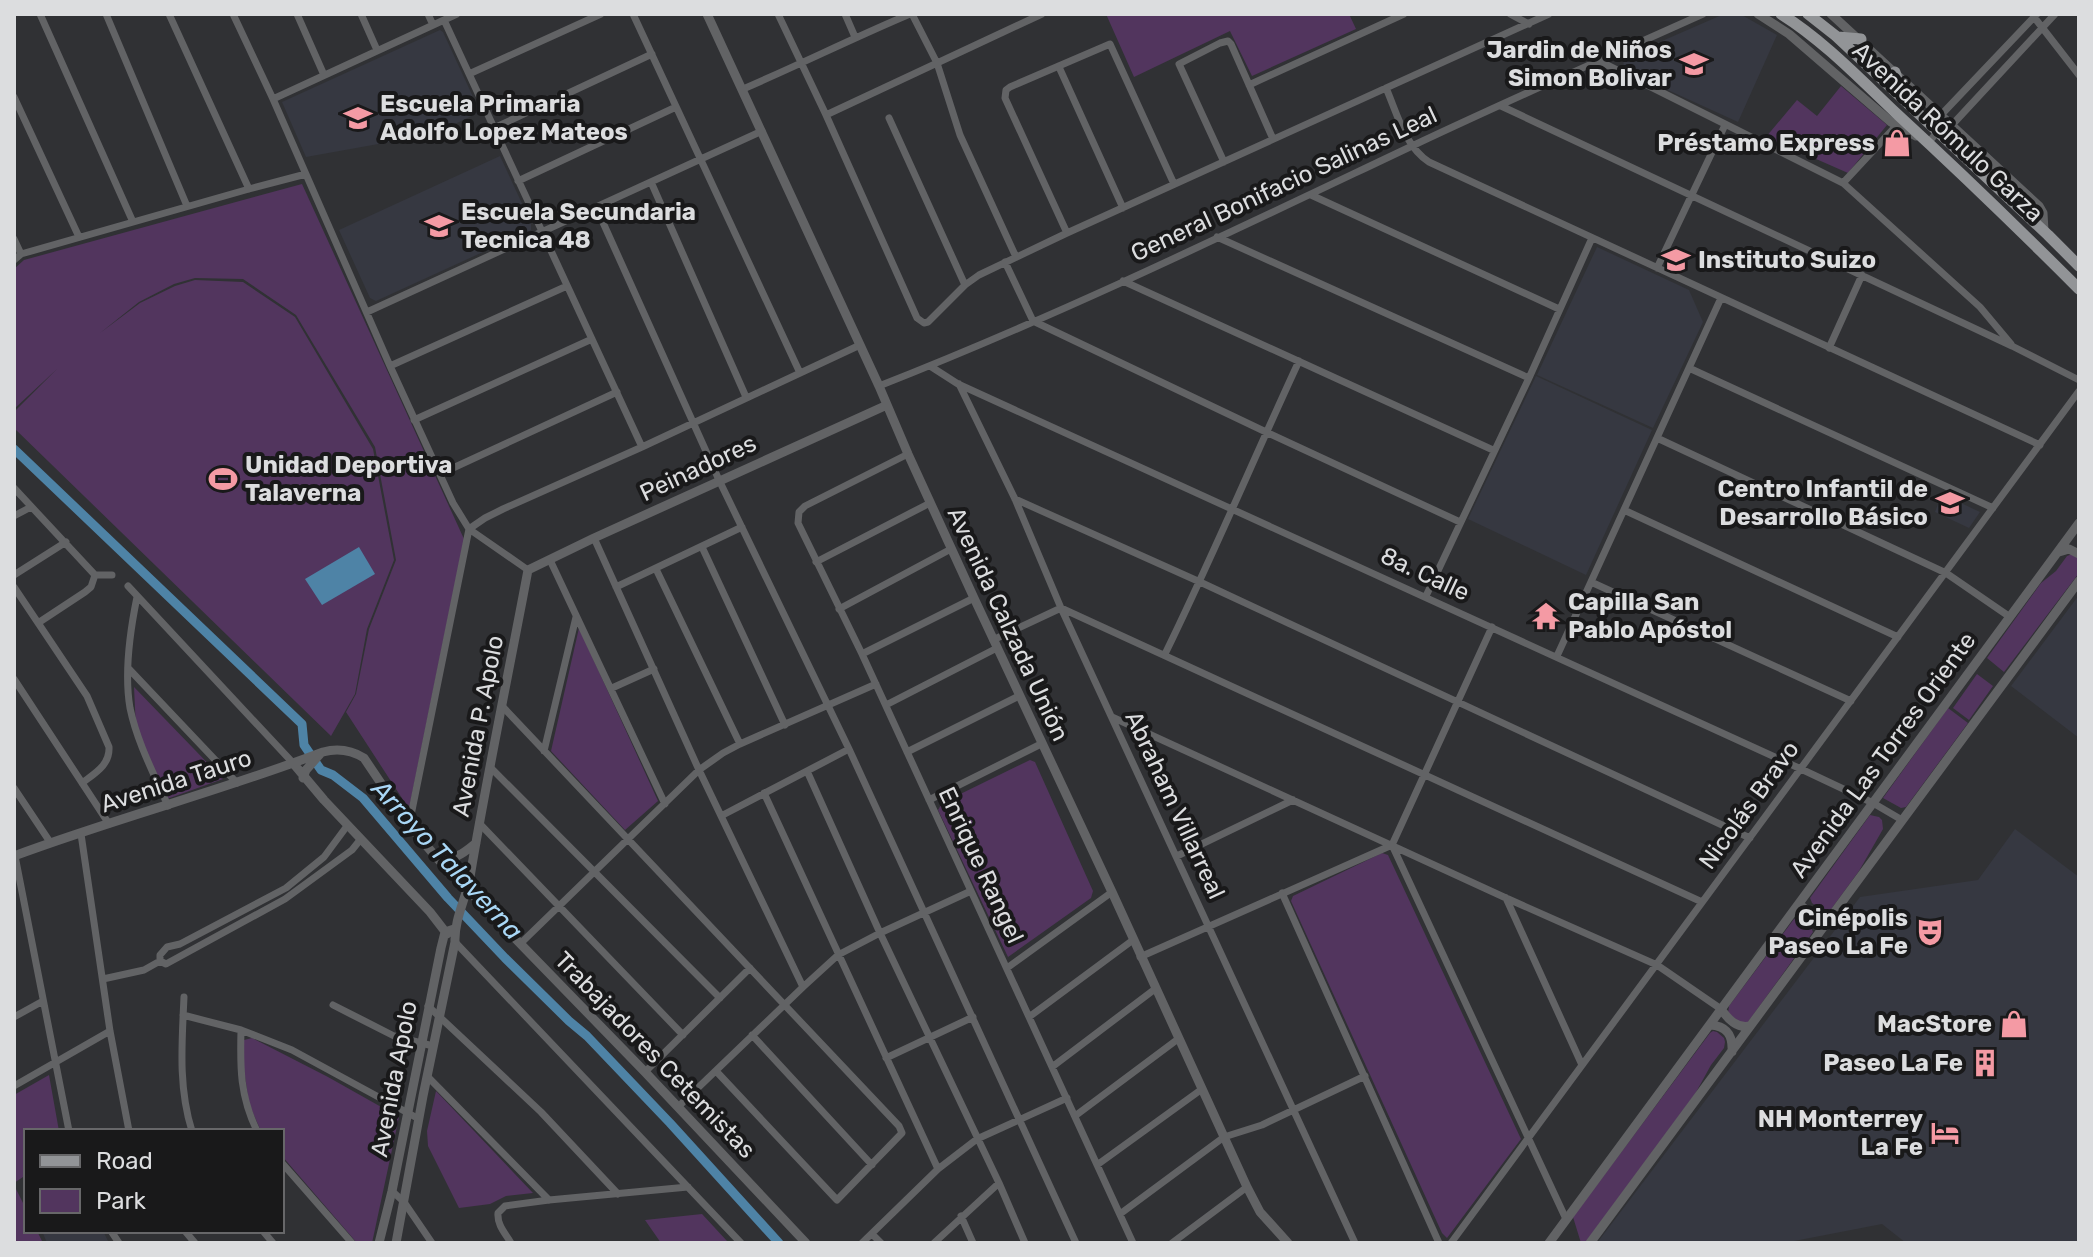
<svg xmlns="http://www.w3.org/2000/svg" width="2093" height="1257" font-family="Rubik,sans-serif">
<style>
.built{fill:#363841}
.green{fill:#52355e}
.water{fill:#4e83a6}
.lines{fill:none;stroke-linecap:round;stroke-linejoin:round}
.canal{stroke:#4e83a6;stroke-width:9}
.minor{stroke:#626365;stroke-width:7}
.tertiary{stroke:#626365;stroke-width:9}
.primary{stroke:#929497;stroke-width:11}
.labels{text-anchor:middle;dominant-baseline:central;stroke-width:8;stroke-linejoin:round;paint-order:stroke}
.poi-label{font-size:24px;font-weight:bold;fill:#dcdddf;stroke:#19191a;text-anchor:end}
.street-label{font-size:24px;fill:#dcdddf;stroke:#19191a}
.water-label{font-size:26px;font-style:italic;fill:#a9d7f6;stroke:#19191a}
</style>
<rect width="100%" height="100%" fill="#303134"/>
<!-- built -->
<path class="built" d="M1724 14H1740L1777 35 1738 122 1624 70 1623 58Z
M440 30 443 32 480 112 434 134 306 157 282 102Z
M500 156 531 223V230L376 301 370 298 339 230Z
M1597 247 1689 290 1703 322 1653 428 1537 375Z
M1536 376 1652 430 1586 575 1468 519Z
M1942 494 1980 512 1969 528 1935 512Z
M2079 595V738L2011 686Z
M2015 829 2079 877V1243H1906L1882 1224 1784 1243H1597L1860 897 1978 880Z
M42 1231H103L109 1243H47Z"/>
<!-- green -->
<path class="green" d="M1106 14H1349L1356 29 1252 76 1230 31 1134 77Z
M1841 86 1887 125 1848 173 1766 137 1797 100 1817 116Z
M302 184 464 539 409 809 346 712 356 694 369 629 396 560 375 447 296 315 243 279 195 278 174 284 139 302 100 333 140 303 175 286 195 280 243 282 295 317 373 449 394 560 367 629 355 694 331 736 14 428V412L57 369 14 409V269L24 260Z
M2072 554 2079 557V573L2004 672 1987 658 2041 583 2056 571 2067 556Z
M579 628 658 801 625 830 551 751Z
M1977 674 1993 686 1969 720 1953 708Z
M134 687 223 779 164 800 136 729Z
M1948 708 1968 723 1906 807 1901 808 1883 798Z
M1030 760 1035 762 1093 891 1091 898 1008 957 938 810 942 803Z
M1870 815 1879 817 1882 820 1883 829 1859 871 1829 912 1825 913 1812 903 1810 898Z
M1382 853 1388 855 1521 1139 1447 1238 1442 1233 1291 901 1293 896Z
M1794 919C1801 919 1811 925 1813 932L1748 1022 1743 1025 1728 1013 1729 1006Z
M1713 1031 1717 1032 1724 1038 1725 1042 1724 1048 1711 1065 1695 1094 1585 1243H1581L1573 1217 1710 1033Z
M252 1038 328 1077 399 1117 372 1243H357L282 1156V1131H261L249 1104 244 1069V1040Z
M49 1075 59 1131H26V1175L14 1183V1095Z
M436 1091 533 1193 506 1196 490 1204 459 1208 428 1146 427 1131Z
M14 1185 26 1209V1231H37L43 1243H14Z
M702 1214 727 1241V1243H661L645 1220Z"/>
<!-- water -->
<path class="water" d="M359 547 375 574 322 605 305 579Z"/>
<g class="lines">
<!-- canal -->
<path class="canal" d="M14 449 302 724 304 745 321 770 333 775 363 798 448 898 505 958 569 1021 587 1036 670 1123 779 1243"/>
<!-- minor -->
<path class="minor" d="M40 14 133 222
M106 14 187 206
M169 14 249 189
M233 14 273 99 390 366 453 503 469 529 528 570
M297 14 324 75
M361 14 377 50
M428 14 433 25
M633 14 800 373
M778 14 826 115 917 318 924 323 928 322 965 285 979 275 1067 233 1549 14
M845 14 855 37
M912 14 937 63 960 135 1016 257
M1510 14 1529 24
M2034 17 2079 75
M444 20 642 447
M1599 61 1843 183 1980 307 2011 344
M1059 67 1123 208
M469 74 601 14
M1249 85 1404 14
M1386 88C1397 113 1405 147 1429 162L2040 445
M743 89C799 65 853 38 910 14
M14 97 79 237
M273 99 457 14
M1501 106 2012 346 2079 380
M826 115 1042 14
M889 118 965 285
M494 128 652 54
M1938 131 1941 115 2037 14
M1929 142 1938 131 1952 125 2055 14
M1224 162 1179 64 1220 43 1228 41 1231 44 1273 139
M518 181 676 107
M651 182 746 397
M1843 183 1896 126
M1311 195 1559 309
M596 207 719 480 849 749 1076 1243
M1067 233 1005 98 1006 90 1010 87 1110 44 1174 184
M1217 237 1529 378
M14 239 21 254
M14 260 21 254 249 189 306 174
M1005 262 1033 321 1266 432 1460 522
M1657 268 1725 125
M1123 281 1493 450
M367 312 762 131
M1829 348 1862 275
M390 366 567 286
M930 366 958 384 1801 769 1873 803 1902 820
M1689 368 1993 508
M959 384 1015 499 1061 608 1355 1243
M879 386C1060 315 1235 230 1410 147 1507 101 1605 58 1703 14
M414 420 592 339
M1657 438 1946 573 2010 617
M908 454 805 506 799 512 798 523 862 654 1133 1243
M440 474 617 392
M14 488 95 575
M1015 499 1200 582 1750 838
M1624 510 1898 637
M14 516 31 507
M594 538 699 770 803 987
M702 547 785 725
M550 560 665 804
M816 562 930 503
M656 569 740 744
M14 575 66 542
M95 575H112
M1591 582 1851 701
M128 586 293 763
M14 587 87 696 109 747C110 765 95 773 82 783
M616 587 742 527
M1426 596 1529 378 1592 238
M137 597C130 631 124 673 130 708 137 742 154 774 168 806
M839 609 951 549
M38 623 85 592 91 587 95 575
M993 640 1061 608 1702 902
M862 654 974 598
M1165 654C1212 558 1254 458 1299 361
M1557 656 1721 298
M129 669 237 783
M14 679 109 824
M612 688 654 669
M886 705 997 648
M502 706 899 1126 902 1133 837 1200 716 1071
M1112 717 1506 898 1657 965 1721 1009
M544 751 576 617
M907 752 1019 696
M490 767 720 998
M807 771 880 933 999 1183 1025 1243
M14 788 50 842
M764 793 938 1169
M929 800 1041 744
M721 816 849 749
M479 823 683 1035
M409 825 469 529 485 518 503 509 642 447 860 345
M81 834 110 1031 129 1131
M1392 845 1566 1219
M1392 845 1492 627
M15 856 69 1131
M1177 856 1293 800
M1282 893 1439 1243
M1506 898 1582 1065
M455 942 741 1243
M521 943 699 770 723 753 740 744 876 684
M1140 957 1392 845
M160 961 166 964 285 899 352 850 360 840
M1007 968 1112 892
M103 979 144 970 160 961V955L167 947 180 944 286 888 324 857 347 826
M184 997C182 1042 178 1087 192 1131
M333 1005 394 1036 433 1046
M428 1006 541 1112 618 1194
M183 1015 241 1030 292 1050 419 1119
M14 1017 43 1001
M1029 1017 1133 940
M241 1030C240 1068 240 1096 257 1131
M752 1035 872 1165
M886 1058 973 1017
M1052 1067 1155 989
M645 1072 750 968
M427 1076 549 1200
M14 1086 110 1031
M678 1107 803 987 838 955 880 933 971 891
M1075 1116 1178 1039
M282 1163 352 1243
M1097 1165 1202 1089
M392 1191 404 1202 432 1243
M1120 1214 1224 1137 1262 1125 1365 1076
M961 1216 973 1243
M111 1231 119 1243
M185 1231 195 1243
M263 1231 273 1243
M872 1234 881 1243
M511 1243C505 1233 497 1225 498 1213L505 1206 549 1200 688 1187
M862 1243 938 1169 977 1139 1067 1098
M934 1243 999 1183
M1172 1243 1247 1187
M1451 1243 2079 391"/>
<!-- tertiary -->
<path class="tertiary" d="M707 14 879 386 908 454 974 598 1112 892 1247 1187 1260 1212 1288 1243
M1758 14 1789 34 1891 122 1916 136
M1831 14 2039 206 2043 213 2044 231
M2059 552 2069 549 2079 554
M293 763 324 800 430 912 447 934
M303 778 306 770 320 754
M14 856C116 818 221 791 323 752 338 748 351 750 364 758L409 825 436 857 645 1072 806 1243
M437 857C457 859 460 856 476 843
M1799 904 1825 926
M1721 1009C1728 1019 1737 1029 1750 1026
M1710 1025C1727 1026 1733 1035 1732 1052
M379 1243 392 1191 441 948 445 932 454 929
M396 1243 423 1096 455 942C454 918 468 895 471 871 488 771 509 671 528 570L594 538 887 405
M1549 1243 2079 523
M1590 1243 2079 581"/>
<!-- primary -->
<path class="primary" d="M1781 14C1824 41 1860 79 1897 114 1959 171 2019 229 2079 289
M1808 14 1836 36 2048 235 2079 266
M1838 37 1861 39
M1895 72 1903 98"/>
</g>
<!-- icons -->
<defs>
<symbol id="school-bare" viewBox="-9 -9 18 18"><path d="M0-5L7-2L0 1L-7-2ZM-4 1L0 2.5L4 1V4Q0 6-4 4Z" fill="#f49aa4" stroke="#19191a" stroke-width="2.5" paint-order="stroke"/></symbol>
<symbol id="shop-bare" viewBox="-9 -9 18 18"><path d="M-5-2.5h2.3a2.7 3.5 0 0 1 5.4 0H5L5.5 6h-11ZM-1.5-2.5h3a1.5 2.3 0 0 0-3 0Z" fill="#f49aa4" stroke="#19191a" stroke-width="2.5" paint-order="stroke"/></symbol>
<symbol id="stadium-bare" viewBox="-9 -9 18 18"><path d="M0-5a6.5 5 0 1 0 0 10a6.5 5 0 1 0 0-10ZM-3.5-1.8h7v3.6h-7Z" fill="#f49aa4" stroke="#19191a" stroke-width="2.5" paint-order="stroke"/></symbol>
<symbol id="temple-bare" viewBox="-9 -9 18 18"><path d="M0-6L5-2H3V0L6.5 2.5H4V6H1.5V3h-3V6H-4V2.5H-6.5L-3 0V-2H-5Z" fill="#f49aa4" stroke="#19191a" stroke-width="2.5" paint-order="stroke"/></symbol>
<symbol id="theatre-bare" viewBox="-9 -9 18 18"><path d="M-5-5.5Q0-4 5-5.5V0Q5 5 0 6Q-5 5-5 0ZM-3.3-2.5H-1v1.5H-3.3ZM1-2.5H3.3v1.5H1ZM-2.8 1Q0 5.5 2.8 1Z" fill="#f49aa4" stroke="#19191a" stroke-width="2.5" paint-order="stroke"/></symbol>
<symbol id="building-bare" viewBox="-9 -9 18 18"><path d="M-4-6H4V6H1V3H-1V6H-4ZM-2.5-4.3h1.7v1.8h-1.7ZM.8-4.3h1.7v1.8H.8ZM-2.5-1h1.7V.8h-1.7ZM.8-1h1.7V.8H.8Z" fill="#f49aa4" stroke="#19191a" stroke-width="2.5" paint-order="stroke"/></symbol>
<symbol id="hotel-bare" viewBox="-9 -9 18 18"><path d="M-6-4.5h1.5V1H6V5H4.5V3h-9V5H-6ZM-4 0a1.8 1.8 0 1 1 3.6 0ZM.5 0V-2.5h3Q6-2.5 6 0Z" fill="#f49aa4" stroke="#19191a" stroke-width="2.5" paint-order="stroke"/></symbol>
</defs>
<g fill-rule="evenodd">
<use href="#school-bare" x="1674" y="44" width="40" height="40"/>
<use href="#school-bare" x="338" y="98" width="40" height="40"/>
<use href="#shop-bare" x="1877" y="123" width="40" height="40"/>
<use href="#school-bare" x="419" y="206" width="40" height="40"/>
<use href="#school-bare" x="1656" y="240" width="40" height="40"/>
<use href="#stadium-bare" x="203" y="459" width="40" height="40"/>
<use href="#school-bare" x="1930" y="483" width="40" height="40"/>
<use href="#temple-bare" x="1526" y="596" width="40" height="40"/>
<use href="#theatre-bare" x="1910" y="912" width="40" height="40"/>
<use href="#shop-bare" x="1994" y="1004" width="40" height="40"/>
<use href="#building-bare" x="1965" y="1043" width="40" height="40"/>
<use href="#hotel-bare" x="1925" y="1113" width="40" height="40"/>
</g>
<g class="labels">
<!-- poi labels -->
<g class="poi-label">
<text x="1672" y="50">Jardin de Niños<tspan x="1672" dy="28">Simon Bolivar</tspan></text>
<text x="380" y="104" text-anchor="start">Escuela Primaria<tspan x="380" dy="28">Adolfo Lopez Mateos</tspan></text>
<text x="1875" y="143">Préstamo Express</text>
<text x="461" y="212" text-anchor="start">Escuela Secundaria<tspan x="461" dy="28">Tecnica 48</tspan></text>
<text x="1698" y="260" text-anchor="start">Instituto Suizo</text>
<text x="245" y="465" text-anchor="start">Unidad Deportiva<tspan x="245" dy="28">Talaverna</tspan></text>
<text x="1928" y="489">Centro Infantil de<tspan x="1928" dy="28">Desarrollo Básico</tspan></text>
<text x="1568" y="602" text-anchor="start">Capilla San<tspan x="1568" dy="28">Pablo Apóstol</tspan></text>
<text x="1908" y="918">Cinépolis<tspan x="1908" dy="28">Paseo La Fe</tspan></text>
<text x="1992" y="1024">MacStore</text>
<text x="1963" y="1063">Paseo La Fe</text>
<text x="1923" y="1119">NH Monterrey<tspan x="1923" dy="28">La Fe</tspan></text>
</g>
<!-- street labels -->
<g class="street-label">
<text transform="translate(1948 132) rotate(43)">Avenida Rómulo Garza</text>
<text transform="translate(1284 184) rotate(-25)">General Bonifacio Salinas Leal</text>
<text transform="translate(698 468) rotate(-25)">Peinadores</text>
<text transform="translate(1425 574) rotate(25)">8a. Calle</text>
<text transform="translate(1008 624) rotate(65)">Avenida Calzada Unión</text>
<text transform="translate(478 726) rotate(-79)">Avenida P. Apolo</text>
<text transform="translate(1883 755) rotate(-54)">Avenida Las Torres Oriente</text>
<text transform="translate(176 781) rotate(-18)">Avenida Tauro</text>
<text transform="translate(1175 805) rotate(65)">Abraham Villarreal</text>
<text transform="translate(1749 805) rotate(-54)">Nicolás Bravo</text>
<text transform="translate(981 865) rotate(65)">Enrique Rangel</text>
<text transform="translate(655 1055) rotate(46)">Trabajadores Cetemistas</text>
<text transform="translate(394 1079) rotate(-79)">Avenida Apolo</text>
</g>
<!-- water labels -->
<g class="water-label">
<text transform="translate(447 860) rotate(47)">Arroyo Talaverna</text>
</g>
</g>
<!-- border -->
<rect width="2093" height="1257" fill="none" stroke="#dcdddf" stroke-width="32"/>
<!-- legend -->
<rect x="24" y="1129" width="260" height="104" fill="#19191a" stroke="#676769" stroke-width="2"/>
<rect x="40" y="1155" width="40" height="12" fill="#929497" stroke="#676769" stroke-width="2"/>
<text x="96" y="1169" font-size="24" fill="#dcdddf">Road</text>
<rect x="40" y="1189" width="40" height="24" fill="#52355e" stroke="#676769" stroke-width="2"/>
<text x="96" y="1209" font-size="24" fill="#dcdddf">Park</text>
</svg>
